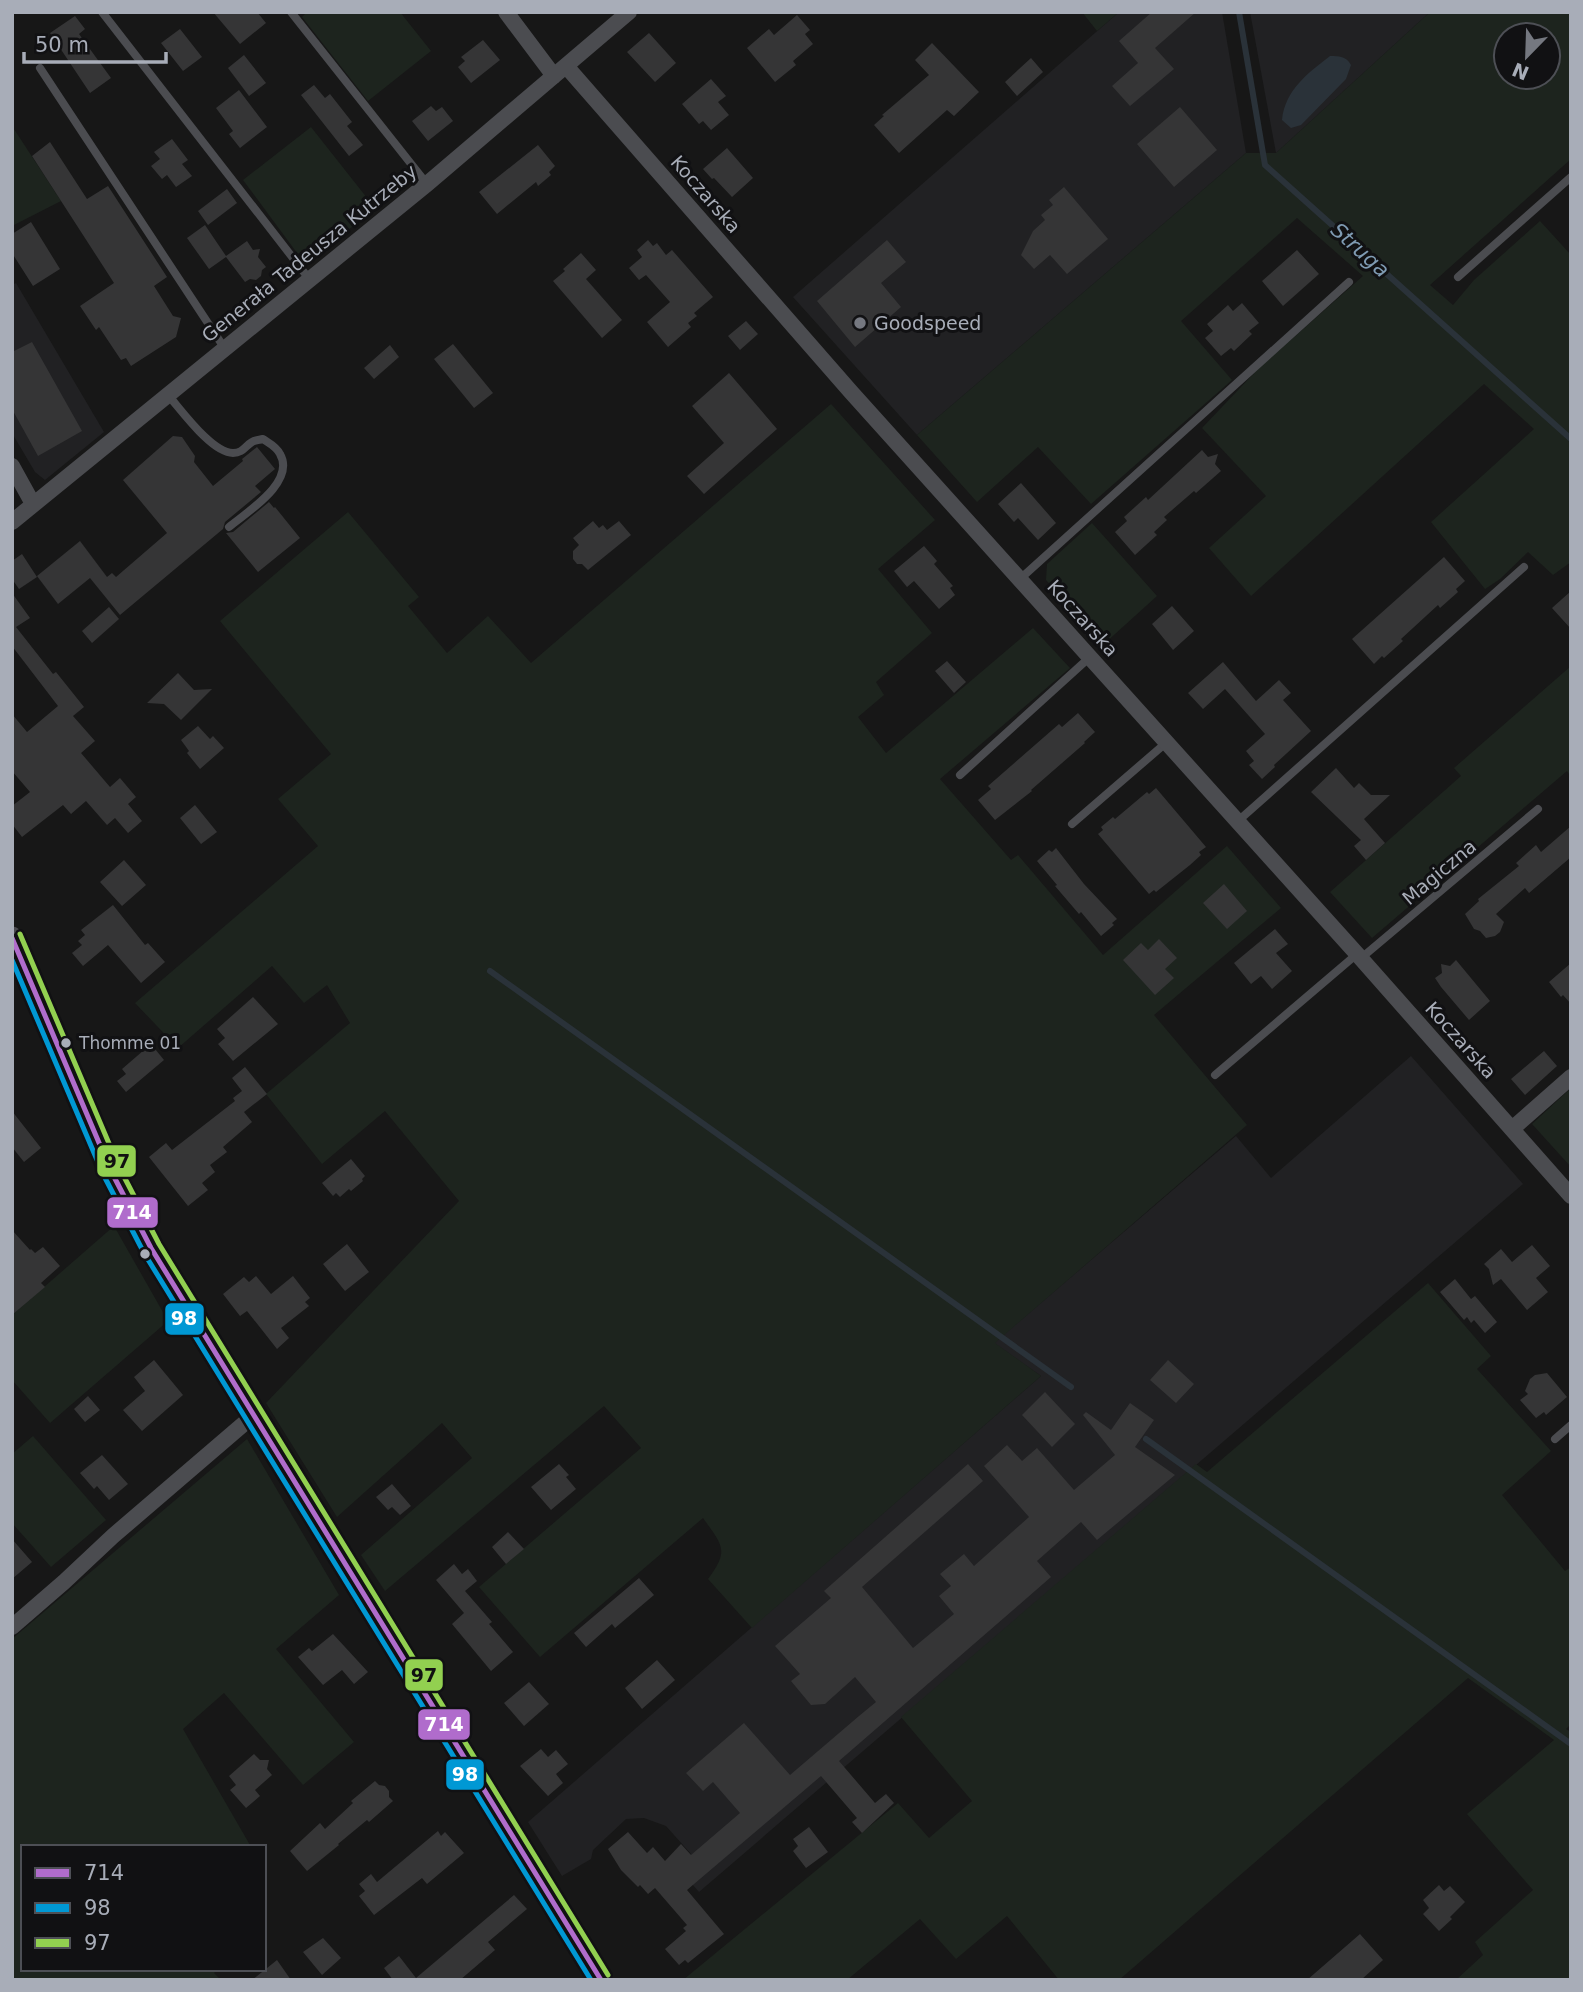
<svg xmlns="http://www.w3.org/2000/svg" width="1583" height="1992" font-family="'DejaVu Sans',sans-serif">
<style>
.built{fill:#212123}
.green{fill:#1d241e;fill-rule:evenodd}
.water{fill:#2a3239}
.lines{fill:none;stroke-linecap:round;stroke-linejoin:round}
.stream{stroke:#2a3239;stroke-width:6}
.building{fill:#353536}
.lane{stroke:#4b4c50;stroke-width:8}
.street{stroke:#4b4c50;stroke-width:16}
.secondary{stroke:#4a4a4e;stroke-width:21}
.bus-1-casing{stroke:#111113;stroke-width:10}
.bus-2-casing{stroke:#111113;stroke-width:10}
.bus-3-casing{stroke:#111113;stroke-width:10}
.bus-1{stroke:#b06ccc;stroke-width:5}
.bus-2{stroke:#0098d4;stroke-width:5}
.bus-3{stroke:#92d050;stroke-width:5}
.poi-dot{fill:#757880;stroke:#111113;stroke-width:2.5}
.bus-dot{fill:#a8adb8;stroke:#111113;stroke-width:2.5}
.labels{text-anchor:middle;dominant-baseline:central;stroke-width:6;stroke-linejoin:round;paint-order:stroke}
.bus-label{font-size:17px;fill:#a8adb8;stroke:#111113;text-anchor:start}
.street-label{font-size:19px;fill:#a8adb8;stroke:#111113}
.poi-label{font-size:19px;fill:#a8adb8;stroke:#111113;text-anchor:start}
.water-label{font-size:21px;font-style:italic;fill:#7f9bb3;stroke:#111113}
.line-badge{stroke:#111113;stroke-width:2.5}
.badge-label{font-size:19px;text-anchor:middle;font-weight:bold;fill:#fff}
.pale-badge-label{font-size:19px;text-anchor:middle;font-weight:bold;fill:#111}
</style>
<rect width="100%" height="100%" fill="#171717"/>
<!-- built -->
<path class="built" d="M1119 12H1222L1246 153 917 435 793 297Z
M1250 12H1430L1276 153Z
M16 283 104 432 45 480 35 472 12 433V285Z
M1411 1056 1523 1184 699 1892 677 1867 691 1854 666 1826 644 1818 626 1819 593 1850 591 1859 562 1876 528 1822 1041 1376 994 1343 1236 1136 1271 1178Z"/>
<!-- green -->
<path class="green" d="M307 12H400L431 51 368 101 302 17Z
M1082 12H1119L1097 31Z
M1430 12H1571V159L1430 285 1453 305 1474 280 1540 221 1571 255V562L1553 575 1528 552 1500 579 1485 589 1431 522 1534 429 1484 384 1251 596 1209 548 1266 496 1202 428 1259 368 1363 276 1297 218 1181 321 1232 380 1091 504 1038 447 977 502 917 435 1246 153H1276ZM1506 35H1548V77H1506Z
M12 126 61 201 12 226Z
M311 127 375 208 315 257 297 253 243 180Z
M831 404 935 520 878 569 932 633 876 682 884 695 858 717 886 753 1033 628 1070 668 940 779 1011 860 1018 855 1103 955 1227 846 1281 908 1154 1015 1247 1125 995 1343 1041 1376 752 1628 708 1579C730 1550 722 1545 703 1518L540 1657 479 1587 641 1448 604 1406 385 1591 361 1555 472 1458 442 1423 337 1517 266 1403 459 1201 385 1111 322 1164 266 1094 350 1023 327 985 304 1003 272 966 178 1048 135 1003 318 846 278 799 331 754 220 621 348 512 419 597 408 606 447 653 488 616 531 663Z
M1092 523 1157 596 1104 644 1046 580 1047 564Z
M1571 666V777L1567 771 1372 938 1330 892 1461 776 1454 768Z
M1571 1088V1167L1532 1124Z
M114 1226 168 1321 50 1423 12 1380V1315Z
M1428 1283 1491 1356 1477 1369 1551 1451 1502 1495 1565 1571 1571 1567V1724L1566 1729 1571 1732V1980H1456L1483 1955 1475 1942 1533 1890 1467 1814 1554 1740 1468 1678 1119 1980H1059L1007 1916 956 1959 920 1919 847 1980H683L898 1803 929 1838 972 1801 901 1717 1196 1464 1207 1472Z
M33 1436 106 1520 51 1567 12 1523V1454Z
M247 1439 339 1595 276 1649 354 1742 303 1785 224 1693 183 1729 250 1845 249 1847H23V1969H218L214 1973 221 1980H12V1639Z"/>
<!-- water -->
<path class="water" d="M1330 56C1339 56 1346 56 1351 65L1346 79 1301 125 1291 128 1282 120C1285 90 1308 73 1330 56Z"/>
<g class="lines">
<!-- stream -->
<path class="stream" d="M1239 12 1265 165 1571 439
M490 971 1071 1387
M1146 1439 1571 1744"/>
</g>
<!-- building -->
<path class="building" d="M213 12H257L266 23 240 44Z
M1152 12H1196L1155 48 1174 69 1130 106 1112 86 1138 63 1119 41Z
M797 15 810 30 805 34 813 44 793 61 796 65 775 82 747 48 769 29 774 35Z
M75 16 85 29 79 34 111 78 90 93 50 33Z
M180 29 202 57 183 71 161 43Z
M649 33 676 63 655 82 627 52Z
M483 40 500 60 471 83 458 67 465 61 461 57Z
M932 43 979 92 954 116 947 110 899 153 874 125 884 116 882 115 929 75 915 60Z
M244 55 266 83 249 96 228 68Z
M1031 58 1043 72 1017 96 1005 82Z
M711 79 726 96 718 102 729 115 711 130 703 121 699 124 682 104Z
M314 85 325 98 330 94 352 122 347 126 363 145 349 156 301 95Z
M239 90 267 127 240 148 229 134 233 131 216 108Z
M431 106 436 111 442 107 453 121 428 141 412 121Z
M1180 107 1217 150 1174 187 1137 144Z
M172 139 188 160 182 164 192 176 176 187 167 175 162 179 151 166 160 159 154 152Z
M50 142 87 199 108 186 167 277 154 286 173 316 181 318 176 337 131 366 126 358 121 360 99 327 96 330 80 306 114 283 32 156Z
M538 145 555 166 549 172 551 175 538 186 536 182 497 214 479 192Z
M727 148 753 178 732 197 714 178 712 179 703 169Z
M1064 187 1108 239 1067 274 1050 255 1034 269 1021 255 1033 231 1045 220 1041 215 1053 205 1049 200Z
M227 189 237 203 208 225 198 211Z
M31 222 60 269 33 286 12 253V234Z
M205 225 226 256 247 241 253 250 260 249 258 257 266 267 262 270 261 276 256 280 250 279 245 282 226 257 209 269 187 238Z
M648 240 653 246 657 243 666 255 672 250 713 297 694 313 697 316 688 323 691 327 668 347 647 322 670 302 646 275 639 280 629 268 642 257 637 250Z
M887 240 906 262 881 283 901 307 855 347 817 301Z
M1297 250 1319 274 1283 306 1262 281Z
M581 253 596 270 586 279 622 320 602 338 553 281 565 271 563 269Z
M1242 303 1259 323 1249 331 1252 334 1234 351 1231 348 1221 356 1205 338 1213 331 1207 324 1228 305 1233 311Z
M746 321 758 334 740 350 728 336Z
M32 342 82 431 38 456 12 409V352Z
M453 344 493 393 474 408 434 359Z
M390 345 399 357 374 379 364 368Z
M729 373 777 429 704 494 687 476 724 443 692 406Z
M173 436 182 437 195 456 194 462 213 486 243 461 242 459 257 447 275 469 255 486 261 492 225 522 223 529 120 615 90 578 58 604 37 576 80 541 107 577 112 573 116 577 167 533 123 480Z
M1202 450 1208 457 1218 454 1215 464 1221 471 1196 493 1194 491 1164 517 1167 520 1154 532 1157 535 1135 555 1115 532 1127 521 1124 517 1146 497 1148 500Z
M1021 483 1056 523 1038 540 1018 518 1014 522 998 504Z
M269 502 274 508 275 507 300 538 258 572 226 533 233 532Z
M593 521 599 528 603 525 607 530 619 521 631 535 588 570 582 564H577L573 559V551L579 545 573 538Z
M924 546 937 561 934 564 953 586 950 588 955 595 939 609 914 581 907 587 894 571Z
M22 554 37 577 19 589 12 579V561Z
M1444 557 1465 581 1456 589 1458 592 1440 608 1438 605 1401 639 1403 641 1384 658 1382 656 1374 664 1352 639Z
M1571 591V629L1552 608Z
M12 593 30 618 16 627 53 674 56 672 84 707 73 716 95 741 81 753 110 787 120 778 136 797 128 804 142 821 128 833 115 818 107 825 86 801 71 814 63 805 22 837 12 824V806L30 792 12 771V714L27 732 58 706 12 646Z
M1172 606 1194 631 1173 650 1152 624Z
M109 607 119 619 92 643 82 631Z
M947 661 966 682 954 693 935 671Z
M1223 662 1256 701 1279 680 1291 693 1283 700 1311 731 1274 765 1275 767 1262 779 1249 765 1254 761 1246 751 1265 734 1225 689 1203 709 1188 693Z
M178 673 194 690 212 689 181 720 164 704 147 703Z
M1078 713 1095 732 1084 742 1085 743 1031 790 1032 791 995 820 978 800 991 789 988 786 1059 724 1062 727Z
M198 726 210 739 213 736 224 748 200 769 187 753 189 751 181 740Z
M1336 768 1354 788 1359 783 1371 795H1390L1364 819 1385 843 1366 860 1354 846 1361 840 1311 792Z
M1156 788 1206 847 1199 852 1201 855 1190 865 1156 892 1154 890 1149 894 1098 834 1103 830 1101 827 1113 817 1115 819 1147 792 1149 794Z
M195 805 217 832 201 844 180 818Z
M1571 826V857L1529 893 1525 888 1496 914 1504 922 1500 932 1495 936 1486 938 1480 931 1474 929 1465 914 1479 901 1478 899 1519 866 1516 863 1536 845 1541 852Z
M1056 848 1084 884 1117 919 1112 923 1114 925 1101 936 1081 912 1079 914 1055 886 1057 885 1037 861 1049 850 1052 852Z
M124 860 146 885 122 906 100 882Z
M1224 884 1247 911 1227 929 1203 903Z
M113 905 145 945 148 943 165 962 141 983 108 945 83 966 72 953 82 945 78 941 85 935 81 930Z
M1275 929 1288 944 1276 953 1292 971 1272 989 1261 976 1251 984 1234 963Z
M1159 939 1177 958 1165 969 1174 978 1155 995 1123 960 1141 943 1148 950Z
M1456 960 1490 1001 1469 1020 1441 987 1435 978 1442 973 1441 964 1450 966Z
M1571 963V1004L1563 995 1561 997 1549 982Z
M253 997 278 1024 233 1061 218 1044 225 1038 217 1029Z
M151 1044 164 1060 126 1092 117 1081 126 1074 122 1069Z
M1544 1051 1557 1066 1525 1095 1511 1079Z
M245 1067 267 1094 244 1112 252 1122 223 1147 227 1152 210 1165 215 1172 202 1183 208 1190 188 1206 149 1157 166 1143 172 1150 235 1101 233 1098 242 1091 232 1078Z
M12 1111 41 1148 24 1162 12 1147Z
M351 1159 365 1176 362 1179 363 1181 351 1191 349 1189 340 1197 336 1193 333 1196 322 1183Z
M12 1230 30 1250 31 1249 35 1253 43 1247 60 1266 41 1283 45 1287 12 1315Z
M347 1244 369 1272 345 1291 323 1264Z
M1532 1245 1550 1266 1536 1278 1548 1292 1527 1310 1501 1279 1493 1285 1489 1269 1484 1264 1501 1249 1512 1262Z
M256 1276 271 1294 293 1276 310 1298 305 1302 309 1306 281 1328 289 1338 277 1349 247 1311 240 1316 223 1294 244 1277 249 1282Z
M1455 1279 1471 1299 1475 1296 1497 1322 1485 1333 1474 1320 1471 1323 1467 1317 1464 1320 1440 1292Z
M154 1360 183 1395 142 1431 123 1410 145 1391 134 1377Z
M1168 1360 1194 1384 1176 1403 1150 1380Z
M1547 1373 1567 1397 1546 1415 1544 1412 1536 1418 1520 1400 1528 1394 1525 1391 1530 1379 1535 1375Z
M1045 1392 1075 1424 1052 1447 1022 1415Z
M88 1396 100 1410 85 1422 74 1409Z
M1130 1403 1154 1420 1135 1447 1175 1475 1097 1540 1081 1522 1037 1561 1051 1577 839 1761 875 1803 886 1794 894 1803 862 1833 852 1822 857 1818 821 1776 687 1890 724 1934 688 1963 685 1960 679 1965 665 1949 686 1931 683 1928 687 1925 655 1888 648 1894 640 1885 638 1887 621 1870 608 1849 628 1832 647 1853 653 1847 665 1861 681 1844 691 1855 740 1813 713 1782 703 1791 686 1773 744 1723 790 1775 859 1716 876 1702 855 1677 825 1704 811 1705 791 1681 800 1674 775 1646 831 1598 824 1591 968 1464 983 1481 862 1587 913 1648 954 1614 939 1596 951 1586 940 1574 964 1554 974 1566 1029 1517 984 1466 1007 1445 1022 1461 1037 1448 1074 1490 1115 1455 1083 1415 1086 1412 1111 1430Z
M102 1455 128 1484 109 1500 97 1486 94 1489 80 1473Z
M559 1464 569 1475 566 1477 576 1489 551 1510 531 1487Z
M392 1484 411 1506 400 1515 392 1507 388 1510 376 1497Z
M508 1532 524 1549 506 1564 492 1547Z
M12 1539 32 1562 12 1579Z
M454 1564 462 1574 468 1569 477 1581 465 1591 492 1622 489 1624 513 1652 491 1671 452 1624 464 1613 436 1580Z
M639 1578 654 1595 615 1628 612 1624 586 1647 574 1633Z
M333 1634 368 1672 354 1684 342 1670 323 1685 298 1657 309 1648 312 1651Z
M657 1660 675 1680 642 1709 625 1688Z
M529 1682 549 1704 524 1726 504 1703Z
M541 1749 548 1757 556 1750 568 1764 556 1774 563 1783 548 1796 520 1766Z
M254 1754 260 1760H269L267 1769 272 1775 255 1790 260 1796 246 1808 230 1790 236 1785 229 1776Z
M375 1781 379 1785 385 1786 389 1791V1797L393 1801 369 1822 367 1820 338 1844 339 1845 307 1871 290 1851 320 1823 325 1829 353 1803 351 1801Z
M809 1827 828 1852 806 1868 793 1851 798 1846 793 1839Z
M438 1831 441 1836 445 1832 464 1853 427 1884 422 1878 374 1915 359 1896 365 1891 359 1884 371 1874 377 1882Z
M1439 1885 1444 1891 1450 1886 1465 1902 1450 1917 1452 1919 1439 1931 1423 1914 1429 1908 1423 1900Z
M514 1895 527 1909 488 1942 495 1950 460 1980H393L384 1968 399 1956 416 1978Z
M1360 1934 1383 1960 1361 1980H1307Z
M323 1938 341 1958 322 1975 303 1952Z
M277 1960 291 1980H252Z"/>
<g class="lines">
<!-- lane -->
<path class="lane" d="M102 12 310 280
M291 12 427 184
M40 68 225 349
M1458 277 1571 177
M168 395C182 411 212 453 233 453 243 453 245 446 252 442 255 440 259 440 263 439 269 443 277 447 280 454 296 482 247 512 229 527
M1020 579 1349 282
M960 775 1090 657
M1238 821 1524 567
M1072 824 1167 742
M1360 959 1538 809
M1215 1075 1357 954
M1555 1439 1571 1425"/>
<!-- street -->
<path class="street" d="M506 12 554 76
M566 66 851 392 1357 954 1571 1196
M12 466 33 504
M12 522 427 184 629 12
M1512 1129 1571 1077
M12 1627 64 1582 113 1536 254 1415"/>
<!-- secondary -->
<path class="secondary" d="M12 937 111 1171 151 1248 601 1980"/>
<defs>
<path id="bus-1" d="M12 938 111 1171 151 1248 601 1980"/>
<path id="bus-2" d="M12 960 103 1174 144 1253 591 1980"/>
<path id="bus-3" d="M20 934 119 1167 159 1244 608 1975"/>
</defs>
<!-- bus-1 casing -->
<use href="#bus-1" class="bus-1-casing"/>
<!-- bus-2 casing -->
<use href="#bus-2" class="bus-2-casing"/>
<!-- bus-3 casing -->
<use href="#bus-3" class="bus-3-casing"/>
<!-- bus-1 -->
<use href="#bus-1" class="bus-1"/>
<!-- bus-2 -->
<use href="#bus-2" class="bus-2"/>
<!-- bus-3 -->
<use href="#bus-3" class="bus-3"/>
</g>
<!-- markers -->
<circle class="poi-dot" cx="860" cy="323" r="7"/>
<g class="bus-dot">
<circle cx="66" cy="1043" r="6"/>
<circle cx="145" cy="1254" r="6"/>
</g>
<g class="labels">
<!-- bus labels -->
<g class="bus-label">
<text x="79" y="1043">Thomme 01</text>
</g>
<!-- street labels -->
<g class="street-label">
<text transform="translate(706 194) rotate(49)">Koczarska</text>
<text transform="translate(309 253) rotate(-39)">Generała Tadeusza Kutrzeby</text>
<text transform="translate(1083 618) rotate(48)">Koczarska</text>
<text transform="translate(1439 872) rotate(-40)">Magiczna</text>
<text transform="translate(1461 1040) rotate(48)">Koczarska</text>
</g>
<!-- poi labels -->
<g class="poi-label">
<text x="874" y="323">Goodspeed</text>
</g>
<!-- water labels -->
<g class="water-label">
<text transform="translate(1360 250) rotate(42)">Struga</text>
</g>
</g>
<g class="line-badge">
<rect x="96" y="1144" width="41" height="34" rx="7" fill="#92d050"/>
<rect x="106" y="1196" width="53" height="33" rx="7" fill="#b06ccc"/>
<rect x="164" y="1302" width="41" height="34" rx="7" fill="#0098d4"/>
<rect x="404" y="1658" width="40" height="34" rx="7" fill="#92d050"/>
<rect x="417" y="1708" width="54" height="33" rx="7" fill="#b06ccc"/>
<rect x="445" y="1758" width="40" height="33" rx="7" fill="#0098d4"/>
</g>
<g class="badge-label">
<text x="132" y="1219">714</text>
<text x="184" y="1325">98</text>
<text x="444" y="1731">714</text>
<text x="465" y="1781">98</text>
</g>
<g class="pale-badge-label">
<text x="117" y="1168">97</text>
<text x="424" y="1682">97</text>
</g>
<!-- border -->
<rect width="1583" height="1992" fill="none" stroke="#a8adb8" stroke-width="28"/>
<!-- legend -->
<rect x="21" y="1845" width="245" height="126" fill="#111113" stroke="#4d4f55" stroke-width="2"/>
<rect x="35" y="1868" width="35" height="10" fill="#b06ccc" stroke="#4d4f55" stroke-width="2"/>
<text x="84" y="1880" font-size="21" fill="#a8adb8">714</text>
<rect x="35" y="1903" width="35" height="10" fill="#0098d4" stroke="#4d4f55" stroke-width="2"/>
<text x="84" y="1915" font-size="21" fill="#a8adb8">98</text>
<rect x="35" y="1938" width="35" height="10" fill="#92d050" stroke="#4d4f55" stroke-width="2"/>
<text x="84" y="1950" font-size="21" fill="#a8adb8">97</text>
<!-- north arrow -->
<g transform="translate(1527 56) rotate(203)"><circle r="33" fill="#111113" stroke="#4d4f55" stroke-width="2"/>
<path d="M0-5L12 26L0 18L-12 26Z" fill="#757880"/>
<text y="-10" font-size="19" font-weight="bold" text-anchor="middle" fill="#a8adb8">N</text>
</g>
<!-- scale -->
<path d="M24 52v10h142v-10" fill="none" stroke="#a8adb8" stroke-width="3.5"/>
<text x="35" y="52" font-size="21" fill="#a8adb8" stroke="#111113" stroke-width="5" paint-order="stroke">50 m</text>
</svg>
